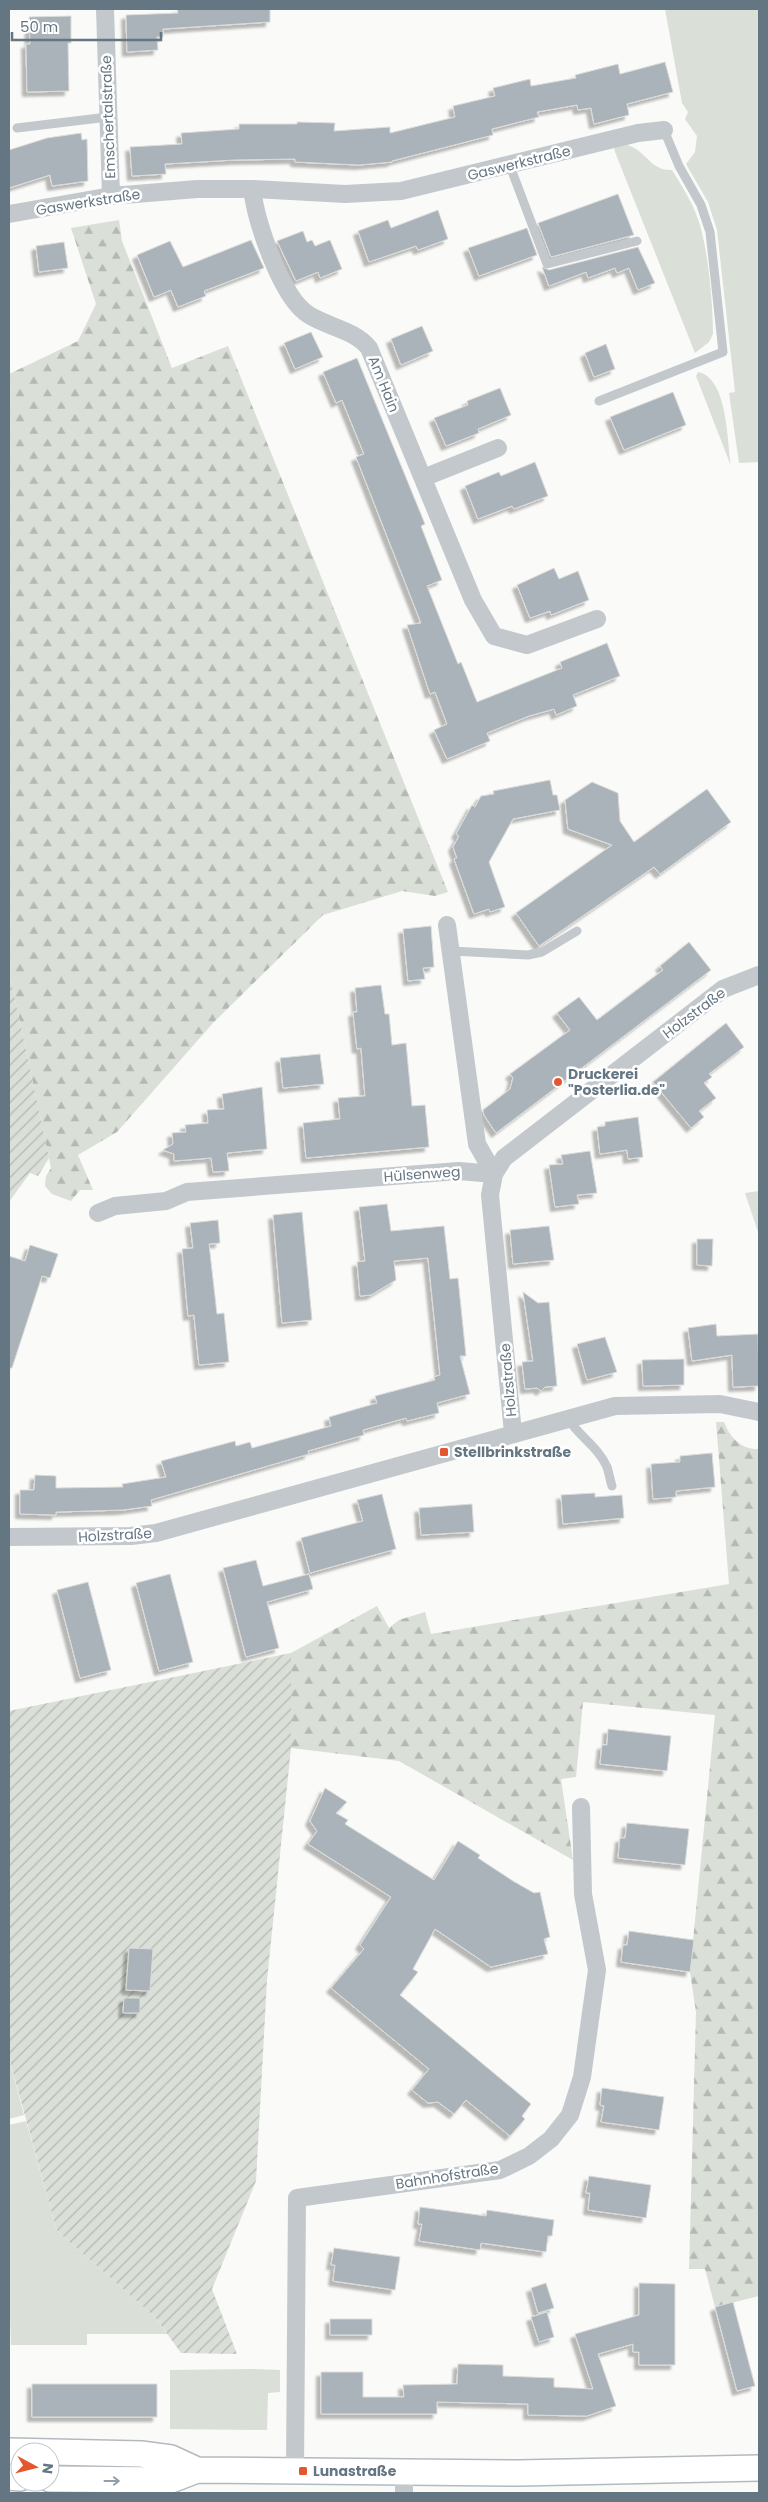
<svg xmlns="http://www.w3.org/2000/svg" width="768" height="2502" font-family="Poppins,sans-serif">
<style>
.grass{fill:#dadfd7}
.forest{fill:url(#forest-firs)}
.garden{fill:url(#garden-furrows)}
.building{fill:#aab3b9;stroke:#dcdcda;filter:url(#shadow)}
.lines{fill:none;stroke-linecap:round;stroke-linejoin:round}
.secondary-casing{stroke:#b3babf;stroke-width:28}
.service{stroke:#c3c8cc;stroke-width:9}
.minor{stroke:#c3c8cc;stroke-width:18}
.secondary{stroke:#fff;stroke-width:25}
.oneway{stroke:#939fa8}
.poi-dot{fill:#e4572e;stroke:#fff;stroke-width:2}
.labels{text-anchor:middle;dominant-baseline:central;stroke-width:5;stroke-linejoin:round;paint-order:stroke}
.street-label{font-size:14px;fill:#657683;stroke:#fff}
.poi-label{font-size:14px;font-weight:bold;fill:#657683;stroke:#fff;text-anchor:start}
</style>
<defs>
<pattern id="forest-firs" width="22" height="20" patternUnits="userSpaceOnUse" patternTransform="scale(1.25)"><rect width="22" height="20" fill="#dadfd7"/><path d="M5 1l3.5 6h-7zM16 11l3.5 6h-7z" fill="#b4b9b4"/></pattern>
<pattern id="garden-furrows" width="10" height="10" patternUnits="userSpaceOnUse" patternTransform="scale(1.25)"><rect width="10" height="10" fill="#dadfd7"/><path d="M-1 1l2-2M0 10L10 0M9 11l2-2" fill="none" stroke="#b4b9b4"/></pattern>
<filter id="shadow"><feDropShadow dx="-4.5" dy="4.5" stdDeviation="1" flood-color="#0004"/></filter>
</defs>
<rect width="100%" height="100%" fill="#fafaf8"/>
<!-- grass -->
<path class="grass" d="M665 9H759V462L739 463 729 393 735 392 717 230 708 202 686 164 695 152 697 136 685 119 688 112 682 103Z
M627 145C646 150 650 171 672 170 682 186 693 203 699 222 708 249 713 305 713 334L709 342 695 353 615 152 614 147Z
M698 372C728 378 727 441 731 466L696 376Z
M759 1191V1235L745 1193Z
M9 2058 24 2115 9 2119Z
M26 2121 57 2231 155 2317 167 2334H87V2345H11L9 2289V2125Z
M253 2369 280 2370V2392L268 2393 267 2430 170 2429V2370Z"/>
<!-- forest -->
<path class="forest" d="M119 220 122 241 172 368 228 346 448 892 435 896 402 891 323 915 213 1023 117 1132 78 1155 93 1190H80L71 1201 52 1194 45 1186 46 1176 51 1168 9 971V374L78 341 96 304 71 228Z
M716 1422H724C730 1438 742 1450 759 1449V2296L715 2307 705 2269H689L696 2012 690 1972 715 1715 583 1702 576 1777 561 1779 573 1860 399 1761 291 1748V1653L377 1606 389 1628 399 1620 425 1612 431 1634 729 1584Z"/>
<!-- garden -->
<path class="garden" d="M9 971 49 1158 38 1176 30 1173 9 1202Z
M291 1653V1748L267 1980 256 2181 212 2289 237 2354 181 2353 155 2317 57 2231 9 2058V1711Z"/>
<!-- building -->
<path class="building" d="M177 9H270V22L163 29V37H157L158 50 127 52 126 15 178 13Z
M71 16V43H68L69 91 27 92 26 44H30L29 17Z
M665 62 673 92 627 104 629 115 594 124 591 108 578 110 577 105 537 112 539 117 492 129 493 135 392 161V162L359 165 295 162V159L234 160 165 164 166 174 132 176 130 147 182 144 181 133 239 129V124H297V122L335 123 334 131 390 127V133L455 117 453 106 495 96 493 88 530 79 531 86 576 78 575 75 618 64 620 74Z
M81 133 82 140 87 139 88 181 52 186 50 175 9 188V150L47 138Z
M618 194 634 235 551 257 538 223Z
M438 210 448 239 418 250 416 246 369 262 358 231 388 220 391 228Z
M527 228 537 255 479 276 468 248Z
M303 231 307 242 312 240 315 246 330 240 342 269 320 278 318 272 296 281 277 241Z
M251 240 264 268 204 291 206 296 178 307 171 290 154 297 137 255 170 241 183 267Z
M64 242 68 268 39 272 36 246Z
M638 247 655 283 638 290 629 268 617 273 615 268 588 278 586 272 549 286 542 267 549 270Z
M422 326 433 351 401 365 391 339Z
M311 332 323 357 295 369 284 343Z
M606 344 615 369 594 377 585 353Z
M357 358 425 524 421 526 442 580 427 586 458 664 461 662 477 702 562 668 560 662 607 643 620 676 573 695 577 706 556 715 554 709 529 716 487 733 490 741 447 759 434 730 447 724 435 692 430 694 407 625 421 623 356 457 364 454 342 400 336 403 323 372Z
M500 388 511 415 478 429 479 433 446 446 434 418 468 405 467 401Z
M673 392 686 425 624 450 610 417Z
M535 462 548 496 514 509 512 506 478 519 465 486 499 472 501 476Z
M554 568 559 579 578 571 589 600 551 615 550 611 530 618 517 585Z
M550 780 553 795H557L560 810 513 819 489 862 505 907 490 912 489 909 474 914 454 859 457 858 453 847 459 836 456 834 472 805 475 807 481 796 494 794 493 791Z
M592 782 618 793 620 821 634 842 707 789 731 822 660 874 654 867 539 946 516 913 612 845 568 829 565 800Z
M431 926 434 967 423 968 425 979 408 981 403 929Z
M689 942 711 970 496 1133 484 1115 483 1110 510 1089 513 1078 510 1074 570 1030 557 1013 579 997 597 1020 663 970 660 966Z
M381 985 385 1014H389L392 1045 406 1043 412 1106 425 1105 429 1147 306 1158 303 1123 340 1119 338 1098 365 1096 361 1048 357 1049 353 1012H357L355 988Z
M726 1023 744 1047 709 1074 712 1077 704 1083 716 1098 699 1111 704 1117 691 1128 653 1082Z
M320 1054 324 1084 283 1088 280 1058Z
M262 1087 267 1149 227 1153 229 1171 213 1172 211 1158 174 1161V1154L163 1150 173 1144 172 1133 186 1132 185 1125 208 1123 207 1110 224 1109 222 1094Z
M638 1117 643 1157 628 1159 627 1150 600 1154 597 1127 605 1126V1122Z
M590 1151 597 1193 577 1195 579 1204 555 1207 549 1165 563 1164 561 1155Z
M387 1204 391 1231 444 1226 450 1279 458 1278 466 1356H460L470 1394 437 1403 439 1413 407 1421 406 1418 363 1430 364 1435 308 1451 309 1454 151 1500 152 1506 123 1510 56 1512V1515L20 1514V1490H34L35 1475 56 1476V1488L123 1487 122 1484 166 1477 161 1461 235 1441 236 1446 250 1442 252 1448 331 1426 329 1417 377 1403 375 1396 435 1380 434 1377 440 1375 428 1258 394 1261 396 1280 371 1295 360 1296 357 1262 365 1261 359 1207Z
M302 1212 312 1320 282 1323 273 1215Z
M218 1220 220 1243 209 1244 217 1314 224 1313 229 1362 199 1365 194 1315 188 1316 182 1249 193 1248 190 1223Z
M549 1226 554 1260 513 1264 510 1230Z
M697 1239H713L712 1266 697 1265Z
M30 1245 58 1254 50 1278 42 1276 12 1368H9V1256L25 1261Z
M523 1292 538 1303 549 1302 557 1386 545 1387 541 1391 537 1388 525 1389 522 1362 533 1361Z
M716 1324 717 1336 758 1334 759 1386 733 1387 732 1355 692 1361 688 1328Z
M605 1337 617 1372 587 1380 577 1344Z
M684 1359V1385L643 1386 642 1360Z
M712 1453 715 1487 676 1491V1497L653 1499 651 1464 680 1462V1456Z
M595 1493V1497L622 1495 624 1518 563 1524 561 1495Z
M382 1494 396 1549 310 1573 301 1538 363 1521 357 1500Z
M472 1504 474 1532 421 1535 419 1508Z
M256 1560 263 1586 309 1574 313 1589 267 1602 279 1648 246 1657 223 1568Z
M170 1574 193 1662 159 1671 136 1583Z
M88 1582 111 1670 80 1678 57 1590Z
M608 1729 671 1736 667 1771 600 1764 602 1745H607Z
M325 1788 347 1802 336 1813 348 1820 345 1824 434 1880 458 1841 480 1855 478 1858 513 1881 534 1893 540 1892 550 1937 544 1939 548 1954 491 1967 435 1929 413 1969 418 1972 400 1995 531 2104 522 2116 525 2119 510 2136 466 2100 454 2114 438 2102 428 2103 412 2090 429 2069 331 1988 364 1949 360 1945 391 1897 308 1844 317 1831 310 1821Z
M627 1823 689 1829 685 1865 618 1858 620 1838H625Z
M629 1931 694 1940 690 1972 621 1962 623 1945H627Z
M129 1948 153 1949 150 1991 126 1990Z
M124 1998H140V2013H123Z
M602 2088 664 2097 659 2130 601 2122 604 2106 600 2105Z
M589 2176 651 2185 646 2218 588 2210 590 2193H586Z
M420 2207 486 2216 487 2210 554 2220 552 2236H548L546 2252 481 2243 480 2250 419 2241 422 2224H418Z
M334 2248 400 2257 395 2290 333 2281 335 2265H331Z
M546 2283 554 2308 538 2313 531 2288Z
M639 2283 675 2284V2365H639V2352H633V2344L598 2354 616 2406 587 2416 528 2415V2404L437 2402V2414H321V2372H363V2397H404L403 2385 457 2384 458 2364 503 2365V2376L554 2378V2387L593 2389 575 2334 639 2315Z
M733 2302 755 2386 737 2391 715 2307Z
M547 2312 554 2337 539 2342 531 2317Z
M330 2319H372V2335H330Z
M32 2384H157V2417H32Z"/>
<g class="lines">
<defs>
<path id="secondary" d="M9 2451 141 2454 171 2458 197 2470
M9 2477 20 2478
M50 2479 171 2480 197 2470 519 2473 759 2468"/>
</defs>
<!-- secondary casing -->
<use href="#secondary" class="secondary-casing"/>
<!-- service -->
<path class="service" d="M17 128 108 117
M510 166 547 264 637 241
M599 401 723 352 710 232 701 205 679 166 664 130
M451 951 528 955 542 952 577 931
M569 1420C579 1436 599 1448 607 1467 609 1473 610 1480 612 1486"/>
<!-- minor -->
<path class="minor" d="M105 9 111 196
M252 189C256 221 281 298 309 315 328 327 355 330 369 348L473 600 494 636 527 645 597 619
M9 214 111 196 197 189H252L345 194 401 191 638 133 664 130
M423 478 498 448
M447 925 477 1144 494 1174
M98 1213 115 1206 166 1201 187 1192 459 1171 494 1174
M513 1433 490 1195 494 1174 504 1158 723 989 759 975
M9 1537 131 1536 156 1533 615 1406 720 1404 759 1412
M295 2471 297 2198 500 2170 529 2156 551 2139 570 2115 582 2077 597 1970 583 1894 581 1807
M404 2471V2493"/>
<!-- secondary -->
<use href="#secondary" class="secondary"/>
</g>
<!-- one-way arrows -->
<defs><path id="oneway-shaft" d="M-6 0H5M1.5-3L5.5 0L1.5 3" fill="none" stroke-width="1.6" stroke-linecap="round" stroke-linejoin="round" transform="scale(1.25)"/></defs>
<use class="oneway" href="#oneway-shaft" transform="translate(112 2481)"/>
<!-- markers -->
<g class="poi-dot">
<circle cx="558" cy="1082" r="5"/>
<rect x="439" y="1447" width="10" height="10" rx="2.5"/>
<rect x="298" y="2466" width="10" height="10" rx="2.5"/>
</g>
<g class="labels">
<!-- street labels -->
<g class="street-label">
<text transform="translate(108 117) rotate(-92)">Emschertalstraße</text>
<text transform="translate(519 163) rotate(-14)">Gaswerkstraße</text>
<text transform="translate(88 202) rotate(-9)">Gaswerkstraße</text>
<text transform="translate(384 384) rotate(68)">Am Hain</text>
<text transform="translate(694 1013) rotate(-37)">Holzstraße</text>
<text transform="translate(422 1174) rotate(-4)">Hülsenweg</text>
<text transform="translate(508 1380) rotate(-95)">Holzstraße</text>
<text transform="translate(115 1535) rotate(-3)">Holzstraße</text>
<text transform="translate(447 2176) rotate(-9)">Bahnhofstraße</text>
</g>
<!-- poi labels -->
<g class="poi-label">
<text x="568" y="1074">Druckerei<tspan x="568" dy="16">"Posterlia.de"</tspan></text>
<text x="454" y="1452">Stellbrinkstraße</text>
<text x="313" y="2471">Lunastraße</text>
</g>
</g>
<!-- border -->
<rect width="768" height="2502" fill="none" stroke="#657683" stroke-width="20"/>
<!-- north arrow -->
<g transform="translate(35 2467) rotate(97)"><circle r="24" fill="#ffffff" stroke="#c1c8cd"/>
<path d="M0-4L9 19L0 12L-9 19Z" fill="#e4572e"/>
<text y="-8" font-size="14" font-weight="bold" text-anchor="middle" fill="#657683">N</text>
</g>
<!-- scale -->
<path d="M12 32v8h149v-8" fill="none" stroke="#657683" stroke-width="2.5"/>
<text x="20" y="32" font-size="15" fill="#657683" stroke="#ffffff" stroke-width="4" paint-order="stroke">50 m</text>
</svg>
